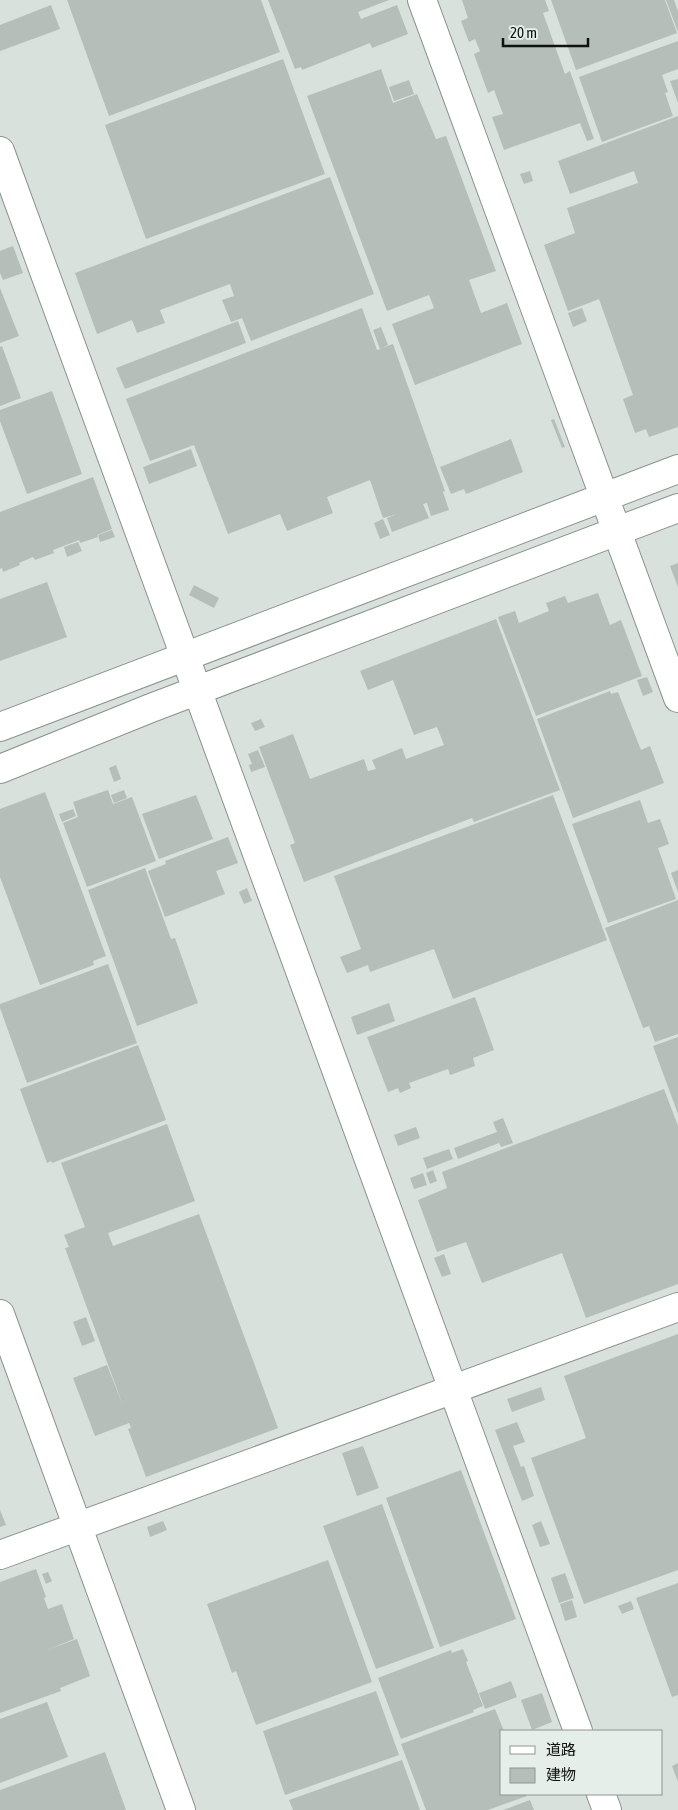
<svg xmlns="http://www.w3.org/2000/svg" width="678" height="1810" font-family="'Asap Condensed','Noto Sans JP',sans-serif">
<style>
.building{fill:#b5beb9}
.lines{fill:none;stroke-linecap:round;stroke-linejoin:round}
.tertiary-casing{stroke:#8a938e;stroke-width:30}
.tertiary{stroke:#fff;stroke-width:28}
</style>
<rect width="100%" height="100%" fill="#d8e1dc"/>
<!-- building -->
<path class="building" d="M67 0H261L280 52 109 116Z
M268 0H389L358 12 361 19 397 5 408 34 372 48 370 43 302 70 301 67 295 69Z
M462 0H545L549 11 543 13 565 74 570 71 594 139 587 141 580 123 504 150 492 117 503 114 494 90 488 93 474 54 480 51 475 39 469 42 461 21 468 18Z
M551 0H665L677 33 576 70Z
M666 0H674L678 11V32Z
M51 5 60 29 0 51V25Z
M678 41V69L662 75 668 92 665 93 673 116 602 142 579 77Z
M283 59 325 174 146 239 105 125Z
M381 69 393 103 417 94 436 139 446 136 496 271 469 280 481 313 507 303 522 344 415 385 392 324 434 308 429 295 387 311 307 96Z
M678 79V103L670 81Z
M409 80 414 94 394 101 389 87Z
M678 116V427L649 437 646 429 635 433 623 399 633 395 599 299 568 311 544 245 575 233 567 208 638 183 634 171 570 194 558 161Z
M530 171 533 181 524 184 520 174Z
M330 177 374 294 251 341 242 318 231 322 222 300 234 296 230 284 160 310 165 323 137 333 132 320 97 334 75 273Z
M13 246 23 273 3 280 0 273V251Z
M0 288 19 336 0 343Z
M362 308 377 350 380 349 373 330 381 327 388 345 382 348 393 344 445 491 443 492 449 510 431 516 427 503 423 504 429 518 392 532 387 518 397 514 383 518 370 480 327 497 333 513 287 531 280 514 228 534 194 445 150 461 126 399Z
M582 308 587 321 573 327 568 313Z
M238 321 246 343 125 389 116 368Z
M2 346 21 398 0 406V347Z
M52 391 82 474 27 494 0 421V410Z
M554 419 565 447 562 448 551 420Z
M511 439 523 472 466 494 464 489 451 494 440 467Z
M191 449 197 466 149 484 143 467Z
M93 477 112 529 97 535 98 537 80 543 79 540 53 550 54 553 35 560 33 557 19 563 20 565 3 572 2 568 0 569V512Z
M383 519 390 535 380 539 374 523Z
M112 530 115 537 100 542 98 535Z
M78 542 82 551 67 557 64 547Z
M678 563V587L670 566Z
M47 582 67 637 0 661V599Z
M194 585 219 598 214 608 189 595Z
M598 593 610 625 621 620 642 676 536 716 498 617 515 611 519 623 549 611 546 603 565 596 568 603Z
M496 619 560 790 474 822 472 818 304 882 290 845 295 843 259 747 293 734 310 779 364 759 368 771 376 769 372 760 402 748 406 759 444 745 437 727 414 735 393 680 368 690 360 671Z
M647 677 653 692 643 696 637 680Z
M610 691 611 694 618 692 641 750 650 746 664 783 573 818 537 719Z
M261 719 265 727 255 731 251 723Z
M258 750 265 767 251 772 249 765 252 764 248 754Z
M116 765 121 779 114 782 109 768Z
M108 790 113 804 132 797 156 861 87 887 63 823 78 817 73 802Z
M124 790 127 798 114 803 111 795Z
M45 792 106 956 93 961 94 965 40 985 0 877V809Z
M196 795 213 839 159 859 142 814Z
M553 795 607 940 453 999 434 949 370 972 368 965 347 973 340 957 361 949 334 876Z
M640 800 648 823 660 819 669 844 658 848 676 899 608 923 572 824Z
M73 809 76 816 62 822 59 814Z
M228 837 238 863 216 871 225 894 165 917 148 871 166 864 165 861Z
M145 868 171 939 175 938 198 1003 137 1026 88 890Z
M678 870V892L671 873Z
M247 888 252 901 244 904 239 892Z
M678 900V1034L655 1042 649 1026 643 1028 605 928Z
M108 964 137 1043 27 1083 0 1008V1004Z
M475 997 494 1050 473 1058 475 1066 450 1075 448 1069 409 1083 411 1088 400 1093 398 1088 388 1092 367 1037Z
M389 1003 395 1021 357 1035 351 1017Z
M678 1037V1114L653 1046Z
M138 1045 166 1120 52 1163 51 1161 47 1163 20 1089Z
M664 1089 678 1126V1284L586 1318 562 1253 482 1283 466 1242 437 1252 418 1200 447 1188 442 1172Z
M503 1118 513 1143 501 1147 499 1143 458 1159 454 1148 497 1132 493 1122Z
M167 1124 195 1201 108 1233 113 1246 199 1214 278 1428 146 1477 128 1429 131 1428 129 1423 95 1436 73 1378 107 1365 124 1408 65 1248 69 1247 64 1235 85 1227 61 1163Z
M416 1127 420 1138 398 1146 394 1135Z
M449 1149 453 1159 427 1169 423 1158Z
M433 1170 437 1181 430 1184 426 1173Z
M423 1173 427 1185 414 1189 410 1178Z
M444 1254 451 1274 442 1277 434 1258Z
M86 1317 95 1341 82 1346 73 1322Z
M678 1334V1570L584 1604 531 1458 586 1438 564 1376Z
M541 1387 545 1400 512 1412 507 1399Z
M517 1422 525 1442 513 1446 521 1467 524 1466 534 1496 522 1501 495 1430Z
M363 1446 379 1488 357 1496 342 1453Z
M461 1470 516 1619 440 1647 386 1498Z
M382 1504 434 1648 376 1669 323 1526Z
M0 1510 6 1525 0 1527Z
M163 1521 167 1530 150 1537 147 1527Z
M541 1521 550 1544 540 1547 532 1525Z
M328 1560 372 1682 256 1725 236 1671 232 1673 207 1604Z
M36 1569 46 1597 44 1598 48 1609 62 1604 74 1639 47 1650 77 1639 90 1676 60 1688 61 1691 0 1713V1582Z
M48 1572 52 1581 46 1584 42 1574Z
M565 1573 574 1598 559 1603 551 1578Z
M678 1583V1695L672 1697 636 1598Z
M572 1600 577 1617 565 1621 560 1604Z
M631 1601 634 1609 622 1614 618 1606Z
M463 1649 468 1661 466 1662 483 1706 473 1710 474 1712 401 1739 378 1678 451 1650 452 1653Z
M511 1681 517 1697 485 1709 479 1693Z
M376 1691 399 1755 285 1795 263 1731Z
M542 1693 552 1722 532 1730 521 1700Z
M47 1702 68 1757 0 1783V1719Z
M495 1709 504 1731H502V1794H526L527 1796 488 1810H426L401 1744Z
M105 1752 126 1810H0V1790Z
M402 1760 420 1810H293L289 1800Z
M678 1763V1782L672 1766Z
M530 1800 534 1810H503Z"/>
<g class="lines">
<defs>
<path id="tertiary" d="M422 0 678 698
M0 151 578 1731
M0 727 678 469
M0 769 151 708 678 508
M0 1314 181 1810
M0 1555 678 1307
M601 1794 607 1810"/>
</defs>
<!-- tertiary casing -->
<use href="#tertiary" class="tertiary-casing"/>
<!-- tertiary -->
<use href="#tertiary" class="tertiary"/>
</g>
<!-- legend -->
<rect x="500" y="1730" width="162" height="65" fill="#e5eee9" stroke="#8f9692"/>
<rect x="510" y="1746" width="25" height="8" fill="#ffffff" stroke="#8f9692"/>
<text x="546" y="1755" font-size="15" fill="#0f1210">道路</text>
<rect x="510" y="1768" width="25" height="15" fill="#b5beb9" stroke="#8f9692"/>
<text x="546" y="1780" font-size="15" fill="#0f1210">建物</text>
<!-- scale -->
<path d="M503 38v8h85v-8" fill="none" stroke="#0f1210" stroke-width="2.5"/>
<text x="510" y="38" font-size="15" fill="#0f1210" stroke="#e5eee9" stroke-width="4" paint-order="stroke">20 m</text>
</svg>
